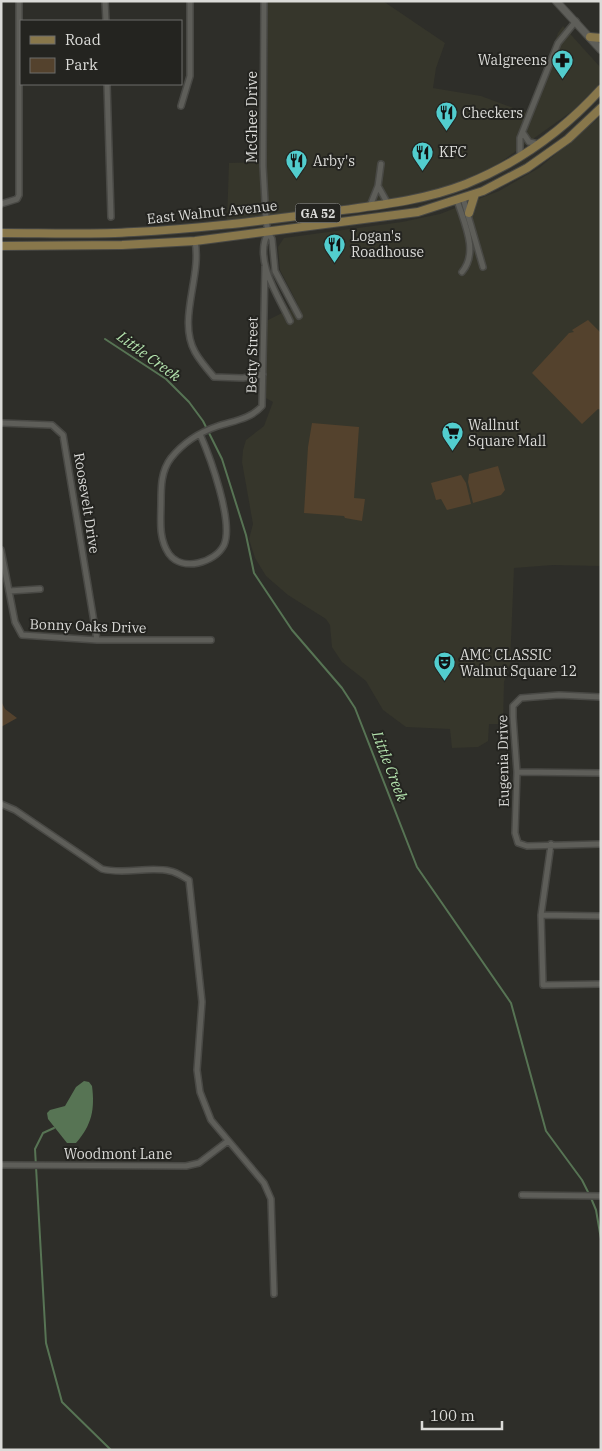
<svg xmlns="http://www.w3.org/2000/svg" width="602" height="1451" font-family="'IBM Plex Serif',serif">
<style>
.built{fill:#36362b}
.green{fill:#54422d}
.water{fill:#577454}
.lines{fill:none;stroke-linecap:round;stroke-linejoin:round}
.stream{stroke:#577454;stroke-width:2}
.minor-casing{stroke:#494945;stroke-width:8}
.secondary-casing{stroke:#494945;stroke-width:9}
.primary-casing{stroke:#494945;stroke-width:10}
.minor{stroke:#5e5e59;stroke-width:5}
.secondary{stroke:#5e5e59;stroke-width:7}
.primary{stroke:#88774b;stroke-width:8}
.labels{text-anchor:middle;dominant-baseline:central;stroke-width:4;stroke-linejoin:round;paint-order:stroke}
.shield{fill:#242420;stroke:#a4a4a1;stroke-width:1}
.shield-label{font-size:12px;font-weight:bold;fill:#dbdbd8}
.poi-label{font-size:14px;fill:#dbdbd8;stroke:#242420;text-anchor:start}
.street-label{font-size:14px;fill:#dbdbd8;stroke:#242420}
.water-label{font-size:15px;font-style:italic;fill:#b4e4ae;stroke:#242420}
</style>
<rect width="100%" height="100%" fill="#2e2e29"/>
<!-- built -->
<path class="built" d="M268 1H383L445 43 436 68 433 88 481 96 527 113 558 33 563 26 601 68V82L582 104 491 169 443 188 397 198 227 221 229 163 260 162 267 156Z
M601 116V566L553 565 514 568 510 665 504 682 503 724H489L488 741 478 747 452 748 450 729 406 727 383 710 366 681 342 662 332 647 330 625 326 619 288 595 266 576 255 558 249 539 253 524 242 462 243 450 246 440 264 426 273 402 266 398V321L298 305 280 270 278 247 284 238 402 222 440 214 499 191 539 168Z"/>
<!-- green -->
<path class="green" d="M588 320 601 333V410L598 409 582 424 532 373 569 333 574 332 572 330Z
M312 423 359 427 354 498 365 499 362 521 345 518 344 516 304 513 308 447Z
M498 466 505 490 501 495 473 503 468 482 469 474Z
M461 475 466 483 471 504 447 510 441 499 436 500 431 483Z
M1 701 5 709 17 718 1 727Z"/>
<!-- water -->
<path class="water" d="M84 1081 89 1082 92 1086C95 1109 92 1125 76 1143H67L48 1119 47 1113 50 1110 65 1106 76 1087Z"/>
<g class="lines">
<!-- stream -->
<path class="stream" d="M105 339 166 379 189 402 203 421 222 459 246 535 254 573 292 630 342 688 355 708 417 867 511 1003 546 1131 582 1180 589 1194
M54 1128 43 1133 35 1149 46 1343 62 1402 111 1450
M591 1198 596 1210 601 1239"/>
<defs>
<path id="minor" d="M105 1 106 21
M264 1 263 166 266 220 268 233 272 239 275 271 299 316
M107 84 111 217
M181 106 190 76V1
M523 133 529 142 539 144
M520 156V138L558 43 576 21
M378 186 388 204
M463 198 483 267
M457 200C464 223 479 252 462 272
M1 204 17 199 19 195V1
M370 206 378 186 381 164
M268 233C253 260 279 297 290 321
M195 241C202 277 177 319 195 352 200 361 207 369 214 377L243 378 263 374
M1 423 52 425 63 435 97 640
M200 434C210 457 234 522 224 545 215 563 182 572 169 554 158 538 161 519 161 502 161 487 161 471 171 458 183 443 200 432 218 426 233 421 251 419 262 406L265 266
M1 550 15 622 22 635 97 640H211
M9 591 40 589
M601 697 559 695 521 698 513 706V717L517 772 515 833 518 843 527 846 601 844
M517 772 601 773
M1 804 15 810 102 869C125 875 148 866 170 871 177 872 183 877 189 880L202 1002 197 1070 200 1092 211 1120 264 1183 271 1199 274 1294
M551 844 541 915 543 985 601 984
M541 915 601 916
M1 1165 186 1166 199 1163 228 1141
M522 1195 601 1196"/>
<path id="secondary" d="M556 1 601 50"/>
<path id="primary" d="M590 37 601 38
M469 213 475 194
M1 233C45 233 90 235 134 232 197 229 259 221 322 213 370 206 420 202 466 184 518 163 563 131 601 89
M1 246 122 245 195 241 418 212 483 191 527 168 568 139 601 108"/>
</defs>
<!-- minor casing -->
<use href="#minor" class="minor-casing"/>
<!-- secondary casing -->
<use href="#secondary" class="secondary-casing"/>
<!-- primary casing -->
<use href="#primary" class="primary-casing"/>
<!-- minor -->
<use href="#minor" class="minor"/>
<!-- secondary -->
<use href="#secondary" class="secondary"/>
<!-- primary -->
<use href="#primary" class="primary"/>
</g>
<!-- icons -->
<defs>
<symbol id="pharmacy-pin" viewBox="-11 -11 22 30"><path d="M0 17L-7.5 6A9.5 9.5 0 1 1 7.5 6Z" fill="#52cdce" stroke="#242420"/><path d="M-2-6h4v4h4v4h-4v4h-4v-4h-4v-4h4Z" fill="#111"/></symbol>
<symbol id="restaurant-pin" viewBox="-11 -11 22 30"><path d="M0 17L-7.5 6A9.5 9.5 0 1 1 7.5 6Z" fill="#52cdce" stroke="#242420"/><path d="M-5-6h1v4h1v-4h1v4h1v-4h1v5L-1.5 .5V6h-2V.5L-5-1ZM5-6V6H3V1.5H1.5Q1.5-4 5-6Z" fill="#111"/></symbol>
<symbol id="supermarket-pin" viewBox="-11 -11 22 30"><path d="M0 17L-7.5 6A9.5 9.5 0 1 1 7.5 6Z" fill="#52cdce" stroke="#242420"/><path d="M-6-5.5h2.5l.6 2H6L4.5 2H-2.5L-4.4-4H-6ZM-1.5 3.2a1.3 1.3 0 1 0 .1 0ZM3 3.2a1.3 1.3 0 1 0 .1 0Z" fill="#111"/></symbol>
<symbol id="theatre-pin" viewBox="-11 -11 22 30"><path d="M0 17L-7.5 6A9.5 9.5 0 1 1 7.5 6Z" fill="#52cdce" stroke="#242420"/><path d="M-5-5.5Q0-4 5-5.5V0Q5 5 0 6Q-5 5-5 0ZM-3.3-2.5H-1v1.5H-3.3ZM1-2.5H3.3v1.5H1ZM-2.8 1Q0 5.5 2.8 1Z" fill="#111"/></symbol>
</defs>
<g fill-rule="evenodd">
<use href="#pharmacy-pin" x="550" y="48" width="25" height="34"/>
<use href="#restaurant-pin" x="434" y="100" width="25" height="34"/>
<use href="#restaurant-pin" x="410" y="140" width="25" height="34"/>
<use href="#restaurant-pin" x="284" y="148" width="25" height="34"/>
<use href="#restaurant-pin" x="322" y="232" width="25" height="34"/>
<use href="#supermarket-pin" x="440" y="420" width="25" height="34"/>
<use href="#theatre-pin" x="432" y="650" width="25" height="34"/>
</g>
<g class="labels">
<!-- shield labels -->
<rect class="shield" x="295.5" y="203.5" width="45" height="19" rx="4"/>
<g class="shield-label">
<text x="318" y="213">GA 52</text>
</g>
<!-- poi labels -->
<g class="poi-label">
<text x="547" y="60" text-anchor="end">Walgreens</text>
<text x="462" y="113">Checkers</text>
<text x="439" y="152">KFC</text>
<text x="313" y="161">Arby's</text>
<text x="351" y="236">Logan's<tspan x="351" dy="16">Roadhouse</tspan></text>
<text x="468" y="425">Wallnut<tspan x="468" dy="16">Square Mall</tspan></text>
<text x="460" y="655">AMC CLASSIC<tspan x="460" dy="16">Walnut Square 12</tspan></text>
</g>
<!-- street labels -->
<g class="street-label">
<text transform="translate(252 117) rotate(-90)">McGhee Drive</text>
<text transform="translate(212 212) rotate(-6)">East Walnut Avenue</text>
<text transform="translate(252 355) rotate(-89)">Betty Street</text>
<text transform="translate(87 503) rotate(81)">Roosevelt Drive</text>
<text transform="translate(88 626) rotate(2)">Bonny Oaks Drive</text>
<text transform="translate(503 761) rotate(-91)">Eugenia Drive</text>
<text x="118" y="1154">Woodmont Lane</text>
</g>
<!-- water labels -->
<g class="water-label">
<text transform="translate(149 356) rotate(36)">Little Creek</text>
<text transform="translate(390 766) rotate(69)">Little Creek</text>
</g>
</g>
<!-- border -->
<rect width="602" height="1451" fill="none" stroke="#dbdbd8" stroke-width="5"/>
<!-- legend -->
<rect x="20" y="20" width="162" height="65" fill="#242420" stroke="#6d6d6a"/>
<rect x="30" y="36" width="25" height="8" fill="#88774b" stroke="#6d6d6a"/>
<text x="65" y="45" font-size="15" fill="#dbdbd8">Road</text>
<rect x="30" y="58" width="25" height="15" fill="#54422d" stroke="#6d6d6a"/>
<text x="65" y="70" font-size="15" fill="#dbdbd8">Park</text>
<!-- scale -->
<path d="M422 1421v8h80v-8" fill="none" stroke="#dbdbd8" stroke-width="2.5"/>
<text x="430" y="1421" font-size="15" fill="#dbdbd8" stroke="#242420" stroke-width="4" paint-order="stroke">100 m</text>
</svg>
